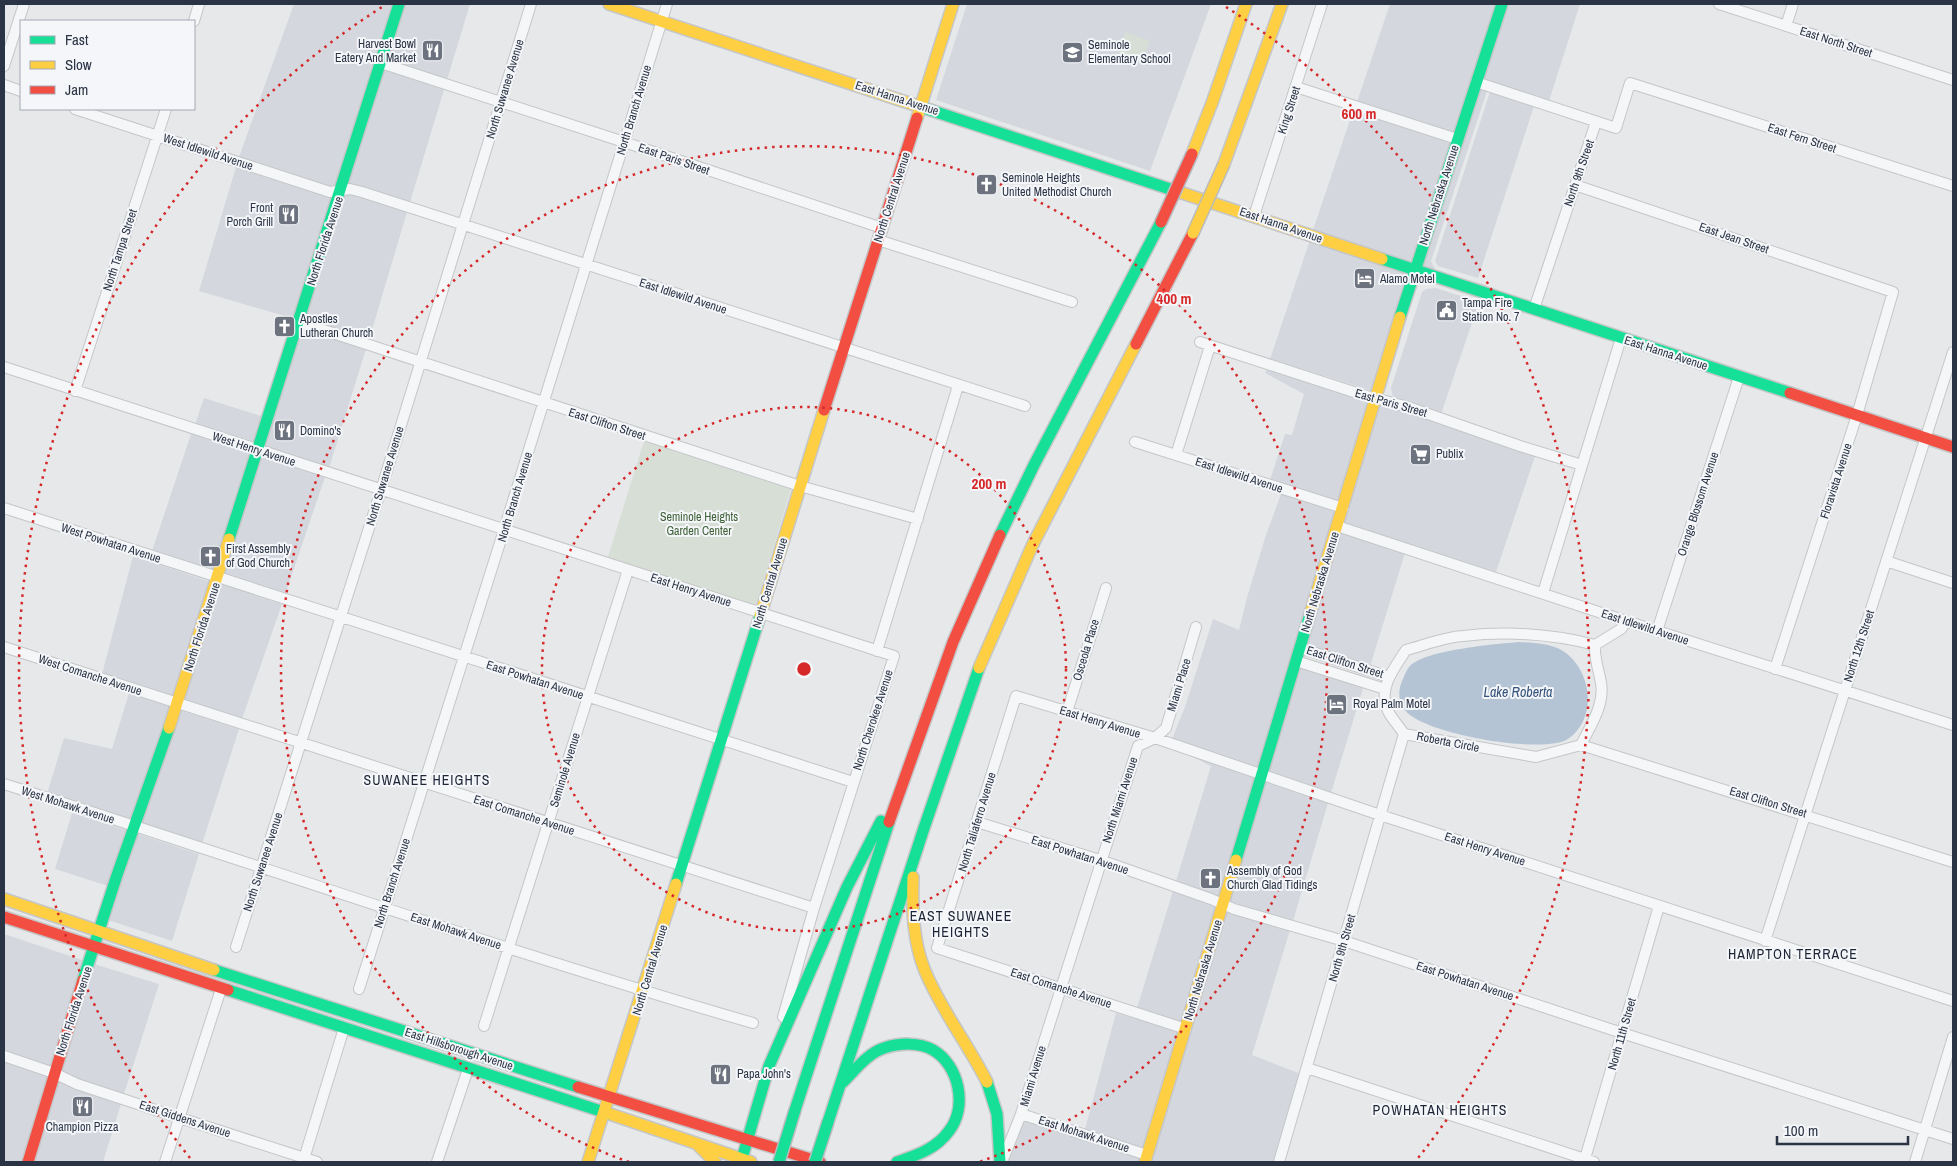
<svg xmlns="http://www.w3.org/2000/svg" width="1957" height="1166" font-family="'Archivo Narrow',sans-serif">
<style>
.built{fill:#d4d7dd}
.green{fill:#d6ded6}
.water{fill:#b4c4d5}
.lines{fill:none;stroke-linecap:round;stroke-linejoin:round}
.street-casing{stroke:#c4c6c8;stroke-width:12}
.fast-casing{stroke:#c4c6c8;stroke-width:14}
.slow-casing{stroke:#c4c6c8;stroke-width:14}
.jam-casing{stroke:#c4c6c8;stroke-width:14}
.street{stroke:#f5f6f7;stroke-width:10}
.fast{stroke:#16e098;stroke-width:11}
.slow{stroke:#ffcf43;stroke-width:11}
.jam{stroke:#f24e42;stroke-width:11}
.fast-bridge-casing{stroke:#b8bbbf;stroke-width:14;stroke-linecap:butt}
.slow-bridge-casing{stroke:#b8bbbf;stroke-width:14;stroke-linecap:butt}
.jam-bridge-casing{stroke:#b8bbbf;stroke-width:14;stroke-linecap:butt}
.fast-bridge{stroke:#16e098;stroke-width:11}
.slow-bridge{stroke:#ffcf43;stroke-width:11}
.jam-bridge{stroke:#f24e42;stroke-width:11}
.ring{fill:none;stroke:#d62828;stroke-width:2.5;stroke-dasharray:2.5 5}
.labels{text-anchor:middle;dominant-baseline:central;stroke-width:4;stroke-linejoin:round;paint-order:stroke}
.street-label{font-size:12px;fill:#2b3445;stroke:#f4f6f9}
.poi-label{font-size:12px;fill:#2b3445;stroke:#f4f6f9;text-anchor:start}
.park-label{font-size:12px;fill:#3f6138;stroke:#f4f6f9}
.water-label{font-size:14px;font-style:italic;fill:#34527a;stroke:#f4f6f9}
.neighbourhood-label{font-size:14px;letter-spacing:1px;fill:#1d2536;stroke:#f4f6f9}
.centre{fill:#d62828;stroke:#f4f6f9;stroke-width:2.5}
.ring-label{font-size:15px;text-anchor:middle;font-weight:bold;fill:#d62828;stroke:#f4f6f9;stroke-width:4;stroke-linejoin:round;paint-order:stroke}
</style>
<rect width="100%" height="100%" fill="#e6e8ea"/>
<!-- built -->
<path class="built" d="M294 4H395L337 189 239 157Z
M404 4H470L447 80 386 60Z
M967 4H1211L1150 171 936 100Z
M1390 4H1497L1454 133 1357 102Z
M1506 4H1580L1549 101 1482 79Z
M383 69 444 90 410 202 348 183Z
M1479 88 1487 91 1431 261 1436 271 1486 285V288L1420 267Z
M1490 92 1534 106 1478 278 1438 266 1435 261Z
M1353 111 1451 143 1412 264 1313 230Z
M236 167 334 199 295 319 199 291Z
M345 192 407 212 369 340 304 319Z
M1310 240 1409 274 1373 391 1270 359Z
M1436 288 1479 302 1441 414 1393 397 1391 388 1422 292 1426 289Z
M301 328 366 349 329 468 264 447Z
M1267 369 1370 401 1340 502 1270 480 1285 434 1292 435 1304 394 1265 373Z
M204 398 264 417 255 444 195 425Z
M1379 403 1535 456 1496 572 1343 523Z
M191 434 252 454 215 572 152 551Z
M261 457 325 477 285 595 223 575Z
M1281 494 1337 512 1259 770 1172 739 1185 707 1213 619 1239 630 1248 594 1265 538Z
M1340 532 1405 553 1368 673 1304 652Z
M133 556 211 582 174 698 102 674Z
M220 584 282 604 242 719 183 700Z
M1301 662 1365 682 1331 793 1268 772Z
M129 693 171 707 129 821 47 794 64 738 112 749Z
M180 710 239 729 202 844 138 823Z
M1191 756 1256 779 1220 897 1176 881 1211 766Z
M1265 782 1328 803 1293 921 1228 901Z
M72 813 126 830 108 886 55 869Z
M135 833 199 854 172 941 108 920Z
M1173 891 1217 907 1183 1023 1137 1008Z
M1225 910 1290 930 1252 1055 1301 1074 1274 1162H1150Z
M4 934 85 961 51 1067 4 1051Z
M94 964 159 984 124 1094 79 1079 60 1070Z
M1116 1013 1180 1032 1144 1149 1085 1129Z
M4 1062 48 1076 23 1162H4Z
M56 1080 121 1104 103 1162H32Z
M1023 1120 1142 1158 1140 1162H1008Z"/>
<!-- green -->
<path class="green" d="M1125 32 1150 41 1142 61 1130 59 1124 63 1116 60Z
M644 441 791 489 755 608 607 560Z"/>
<!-- water -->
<path class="water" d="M1519 642C1533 643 1550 643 1563 651 1592 670 1598 718 1568 739 1544 755 1422 734 1405 710 1398 701 1398 691 1402 681 1404 677 1406 671 1409 667 1423 650 1496 644 1519 642Z"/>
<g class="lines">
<defs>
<path id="street" d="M1719 4 1953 80
M194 21 199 4
M1786 26 1793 4
M381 63 624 142 882 228
M4 66 24 4
M1476 82 1616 128 1630 83 1953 186
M4 85 21 91
M1296 87 1457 139
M75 109 330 192 350 189 362 192 1025 406
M1575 185 1893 292 1857 415 1775 669
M1254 216 1322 4
M878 240 1072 302
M1534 309 1596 122
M299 322 800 486 918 519
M1200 342 1360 394 1408 407 1520 446 1582 465
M4 367 894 656 814 908 783 1017
M75 391 166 109
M1135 442 1343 508
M1176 455 1210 346
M4 508 853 782
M1337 526 1626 621 1953 725
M1886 561 1953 583
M1543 593 1621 338
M1657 631 1739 377
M1595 645C1594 659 1599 670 1601 683 1605 705 1590 726 1581 745L1536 757 1404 734C1399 726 1392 719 1388 711 1377 689 1395 667 1406 650 1425 645 1444 637 1463 636 1507 631 1552 634 1595 645L1621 629 1626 621
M4 647 814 908
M1300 648 1389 677
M877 651 958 386
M1296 661 1385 689
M1067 712 1106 588
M1581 745 1953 862
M4 784C254 863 501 950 753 1023
M977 822 1100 860 1211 899 1234 909 1344 941 1622 1033 1953 1139
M1765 941 1953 352
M236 947 381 490 531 4
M359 989 504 530 667 4
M484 1026 628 570
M1186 1029 937 948 1016 696 1155 738 1380 815 1953 1001
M4 1056 54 1073 77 1084 180 1118 317 1162
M1307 1068 1594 1162
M1021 1114 1147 1155
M1004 1157 1021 1114 1138 746 1155 738 1166 728 1196 627
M165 1162 221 989
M303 1162 344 1028
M437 1162 468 1069
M1279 1162 1404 734
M1584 1162 1659 906
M1915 1162 1953 1037"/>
<path id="fast" d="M918 106 1176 191
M1382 259 1790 393
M1400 317 1502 4
M1000 535 1034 465 1161 222
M229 539 399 4
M1236 860 1310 614
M676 884 760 616
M214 970 578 1087
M83 980 117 875 169 728
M228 990 610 1114
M843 1082C855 1070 868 1053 884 1048 899 1043 919 1042 933 1050 959 1065 968 1107 949 1131 936 1149 917 1155 897 1162
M987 1082 997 1114 1000 1162
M795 1110 889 822
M828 1122 924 828 979 668
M741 1162 769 1066 847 887 881 821"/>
<path id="slow" d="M609 4 918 106
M917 118 953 4
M1192 154 1212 103 1246 4
M1224 164 1282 4
M1176 191 1382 259
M1310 614 1400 317
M760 616 824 410
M979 668 1032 546 1136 344
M169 728 229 539
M913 877C912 909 913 942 925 971 941 1010 968 1044 987 1082
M4 899 214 970
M610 1114 751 1162
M697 1144 715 1162
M588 1162 676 884
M1145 1162 1236 860"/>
<path id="jam" d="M1136 344 1193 233
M1790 393 1953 447
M824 410 917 118
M889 822 953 642 1000 535
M4 917 228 990
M578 1087 820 1162
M28 1162 83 980"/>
</defs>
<!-- street casing -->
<use href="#street" class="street-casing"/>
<!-- fast casing -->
<use href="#fast" class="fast-casing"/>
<!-- slow casing -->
<use href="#slow" class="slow-casing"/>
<!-- jam casing -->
<use href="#jam" class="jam-casing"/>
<!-- street -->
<use href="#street" class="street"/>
<!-- fast -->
<use href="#fast" class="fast"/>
<!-- slow -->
<use href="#slow" class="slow"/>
<!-- jam -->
<use href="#jam" class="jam"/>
<defs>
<path id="fast-bridge" d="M779 1162 795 1110
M815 1162 828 1122"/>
<path id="slow-bridge" d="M1193 233 1224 164"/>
<path id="jam-bridge" d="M1161 222 1192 154"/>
</defs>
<!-- fast-bridge casing -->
<use href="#fast-bridge" class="fast-bridge-casing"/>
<!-- slow-bridge casing -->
<use href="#slow-bridge" class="slow-bridge-casing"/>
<!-- jam-bridge casing -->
<use href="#jam-bridge" class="jam-bridge-casing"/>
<!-- fast-bridge -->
<use href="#fast-bridge" class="fast-bridge"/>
<!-- slow-bridge -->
<use href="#slow-bridge" class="slow-bridge"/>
<!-- jam-bridge -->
<use href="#jam-bridge" class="jam-bridge"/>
</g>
<!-- distance rings -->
<g class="ring">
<circle cx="804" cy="669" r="262"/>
<path d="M629 1162A523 523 0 1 1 979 1162"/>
<path d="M190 1158A785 785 0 0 1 382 7M1226 7A785 785 0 0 1 1418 1158"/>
</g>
<!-- icons -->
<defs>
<symbol id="restaurant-square" viewBox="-11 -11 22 22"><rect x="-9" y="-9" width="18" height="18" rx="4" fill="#6c737f" stroke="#f4f6f9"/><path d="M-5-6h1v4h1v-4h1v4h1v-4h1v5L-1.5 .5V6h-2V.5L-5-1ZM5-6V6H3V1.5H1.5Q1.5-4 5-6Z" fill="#fff"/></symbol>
<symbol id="school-square" viewBox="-11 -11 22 22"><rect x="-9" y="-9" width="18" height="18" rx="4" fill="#6c737f" stroke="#f4f6f9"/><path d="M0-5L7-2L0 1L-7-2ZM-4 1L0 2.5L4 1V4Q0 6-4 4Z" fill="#fff"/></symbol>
<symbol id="church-square" viewBox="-11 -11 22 22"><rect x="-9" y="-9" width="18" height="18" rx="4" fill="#6c737f" stroke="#f4f6f9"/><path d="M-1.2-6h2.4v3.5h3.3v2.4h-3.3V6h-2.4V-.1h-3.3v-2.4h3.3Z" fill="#fff"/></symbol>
<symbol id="hotel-square" viewBox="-11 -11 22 22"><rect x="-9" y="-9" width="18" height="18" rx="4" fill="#6c737f" stroke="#f4f6f9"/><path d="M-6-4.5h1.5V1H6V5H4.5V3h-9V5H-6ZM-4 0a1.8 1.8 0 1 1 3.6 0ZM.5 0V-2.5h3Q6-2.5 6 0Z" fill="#fff"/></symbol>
<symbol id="civic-square" viewBox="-11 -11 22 22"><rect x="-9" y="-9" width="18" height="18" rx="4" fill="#6c737f" stroke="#f4f6f9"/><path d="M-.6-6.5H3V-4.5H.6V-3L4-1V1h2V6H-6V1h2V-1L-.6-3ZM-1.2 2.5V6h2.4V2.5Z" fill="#fff"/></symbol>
<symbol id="supermarket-square" viewBox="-11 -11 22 22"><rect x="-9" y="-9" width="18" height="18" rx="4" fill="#6c737f" stroke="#f4f6f9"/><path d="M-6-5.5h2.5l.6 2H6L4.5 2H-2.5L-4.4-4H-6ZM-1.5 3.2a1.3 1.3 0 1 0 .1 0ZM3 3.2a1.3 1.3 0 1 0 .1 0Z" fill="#fff"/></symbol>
</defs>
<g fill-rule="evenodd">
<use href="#restaurant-square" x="420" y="38" width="25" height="25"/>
<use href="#school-square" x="1060" y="40" width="25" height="25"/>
<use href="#church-square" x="974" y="172" width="25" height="25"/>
<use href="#restaurant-square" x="276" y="202" width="25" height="25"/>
<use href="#hotel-square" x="1352" y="266" width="25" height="25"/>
<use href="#civic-square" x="1434" y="298" width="25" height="25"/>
<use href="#church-square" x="272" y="314" width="25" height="25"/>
<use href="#restaurant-square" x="272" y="418" width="25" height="25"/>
<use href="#supermarket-square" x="1408" y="442" width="25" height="25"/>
<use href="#church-square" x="198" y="544" width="25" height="25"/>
<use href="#hotel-square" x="1324" y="692" width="25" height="25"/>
<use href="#church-square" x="1198" y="866" width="25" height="25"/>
<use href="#restaurant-square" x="708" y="1062" width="25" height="25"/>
<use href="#restaurant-square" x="70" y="1094" width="25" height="25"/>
</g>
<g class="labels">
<!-- street labels -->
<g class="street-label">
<text transform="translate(1836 42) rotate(18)">East North Street</text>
<text transform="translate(505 89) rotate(-73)">North Suwanee Avenue</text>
<text transform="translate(897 98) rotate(18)">East Hanna Avenue</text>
<text transform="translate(634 110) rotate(-73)">North Branch Avenue</text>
<text transform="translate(1289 110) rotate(-72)">King Street</text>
<text transform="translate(1802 138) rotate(18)">East Fern Street</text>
<text transform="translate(208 152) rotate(18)">West Idlewild Avenue</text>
<text transform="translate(674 159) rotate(19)">East Paris Street</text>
<text transform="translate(1579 173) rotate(-71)">North 9th Street</text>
<text transform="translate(1439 195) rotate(-72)">North Nebraska Avenue</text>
<text transform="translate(892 197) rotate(-72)">North Central Avenue</text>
<text transform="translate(1281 225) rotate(19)">East Hanna Avenue</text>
<text transform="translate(1734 238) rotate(19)">East Jean Street</text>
<text transform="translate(325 241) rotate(-72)">North Florida Avenue</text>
<text transform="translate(120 250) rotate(-72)">North Tampa Street</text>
<text transform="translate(683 296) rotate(18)">East Idlewild Avenue</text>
<text transform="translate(1666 353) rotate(18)">East Hanna Avenue</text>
<text transform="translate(1391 403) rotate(16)">East Paris Street</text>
<text transform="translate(607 424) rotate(18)">East Clifton Street</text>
<text transform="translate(254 449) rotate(18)">West Henry Avenue</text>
<text transform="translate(1239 475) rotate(18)">East Idlewild Avenue</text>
<text transform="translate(385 476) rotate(-73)">North Suwanee Avenue</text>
<text transform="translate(1836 481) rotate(-72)">Floravista Avenue</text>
<text transform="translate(515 497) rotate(-73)">North Branch Avenue</text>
<text transform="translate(1698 504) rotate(-72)">Orange Blossom Avenue</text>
<text transform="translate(111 543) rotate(18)">West Powhatan Avenue</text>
<text transform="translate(1320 582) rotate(-73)">North Nebraska Avenue</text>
<text transform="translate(770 583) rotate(-73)">North Central Avenue</text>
<text transform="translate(691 590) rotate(18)">East Henry Avenue</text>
<text transform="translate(202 627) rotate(-72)">North Florida Avenue</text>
<text transform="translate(1645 627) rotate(18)">East Idlewild Avenue</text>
<text transform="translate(1859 646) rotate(-72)">North 12th Street</text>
<text transform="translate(1086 650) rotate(-73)">Osceola Place</text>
<text transform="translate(1345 662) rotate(18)">East Clifton Street</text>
<text transform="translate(90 675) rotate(18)">West Comanche Avenue</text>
<text transform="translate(535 680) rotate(18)">East Powhatan Avenue</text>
<text transform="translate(1179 685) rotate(-73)">Miami Place</text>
<text transform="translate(873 720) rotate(-72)">North Cherokee Avenue</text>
<text transform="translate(1100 722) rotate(17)">East Henry Avenue</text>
<text transform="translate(1448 742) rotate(11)">Roberta Circle</text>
<text transform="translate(565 770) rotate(-73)">Seminole Avenue</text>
<text transform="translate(1120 800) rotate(-72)">North Miami Avenue</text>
<text transform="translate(1768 802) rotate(17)">East Clifton Street</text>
<text transform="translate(68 805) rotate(18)">West Mohawk Avenue</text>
<text transform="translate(524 815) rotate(18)">East Comanche Avenue</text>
<text transform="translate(977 822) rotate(-73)">North Taliaferro Avenue</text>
<text transform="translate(1485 849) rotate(18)">East Henry Avenue</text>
<text transform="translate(1080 855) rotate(18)">East Powhatan Avenue</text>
<text transform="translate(263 862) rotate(-72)">North Suwanee Avenue</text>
<text transform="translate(392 883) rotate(-72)">North Branch Avenue</text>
<text transform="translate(456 931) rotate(18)">East Mohawk Avenue</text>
<text transform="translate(1342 948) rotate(-74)">North 9th Street</text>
<text transform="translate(650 970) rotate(-73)">North Central Avenue</text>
<text transform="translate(1203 970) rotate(-73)">North Nebraska Avenue</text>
<text transform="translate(1465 981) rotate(18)">East Powhatan Avenue</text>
<text transform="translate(1061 988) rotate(18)">East Comanche Avenue</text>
<text transform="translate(74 1011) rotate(-72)">North Florida Avenue</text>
<text transform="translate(1622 1034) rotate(-74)">North 11th Street</text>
<text transform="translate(459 1049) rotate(18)">East Hillsborough Avenue</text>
<text transform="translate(1033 1076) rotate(-73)">Miami Avenue</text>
<text transform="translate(185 1119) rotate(18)">East Giddens Avenue</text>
<text transform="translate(1084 1134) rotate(18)">East Mohawk Avenue</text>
</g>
<!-- poi labels -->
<g class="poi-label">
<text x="416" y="44" text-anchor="end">Harvest Bowl<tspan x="416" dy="14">Eatery And Market</tspan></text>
<text x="1088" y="45">Seminole<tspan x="1088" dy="14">Elementary School</tspan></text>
<text x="1002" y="178">Seminole Heights<tspan x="1002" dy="14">United Methodist Church</tspan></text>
<text x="273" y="208" text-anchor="end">Front<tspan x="273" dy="14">Porch Grill</tspan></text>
<text x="1380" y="279">Alamo Motel</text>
<text x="1462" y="303">Tampa Fire<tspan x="1462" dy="14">Station No. 7</tspan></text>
<text x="300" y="319">Apostles<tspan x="300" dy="14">Lutheran Church</tspan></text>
<text x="300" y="431">Domino's</text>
<text x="1436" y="454">Publix</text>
<text x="226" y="549">First Assembly<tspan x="226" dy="14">of God Church</tspan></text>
<text x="1353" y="704">Royal Palm Motel</text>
<text x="1227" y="871">Assembly of God<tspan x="1227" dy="14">Church Glad Tidings</tspan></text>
<text x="737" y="1074">Papa John's</text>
<text x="82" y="1127" text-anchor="middle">Champion Pizza</text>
</g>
<!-- park labels -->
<g class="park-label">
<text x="699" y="517">Seminole Heights<tspan x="699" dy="14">Garden Center</tspan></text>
</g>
<!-- water labels -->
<g class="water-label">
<text x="1518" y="692">Lake Roberta</text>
</g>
<!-- neighbourhood labels -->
<g class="neighbourhood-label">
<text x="427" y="780">SUWANEE HEIGHTS</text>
<text x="961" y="916">EAST SUWANEE<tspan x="961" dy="16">HEIGHTS</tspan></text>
<text x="1793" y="954">HAMPTON TERRACE</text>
<text x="1440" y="1110">POWHATAN HEIGHTS</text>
</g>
</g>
<circle cx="804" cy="669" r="8" class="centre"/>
<g class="ring-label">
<text x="1359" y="119">600 m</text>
<text x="1174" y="304">400 m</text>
<text x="989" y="489">200 m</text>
</g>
<!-- border -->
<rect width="1957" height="1166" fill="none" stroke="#2b3445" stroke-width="10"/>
<!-- legend -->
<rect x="20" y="20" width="175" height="90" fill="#f4f6f9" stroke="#a4a8b1"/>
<rect x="30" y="36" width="25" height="8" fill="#16e098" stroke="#a4a8b1"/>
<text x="65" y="45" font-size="15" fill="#2b3445">Fast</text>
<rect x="30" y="61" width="25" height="8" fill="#ffcf43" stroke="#a4a8b1"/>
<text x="65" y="70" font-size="15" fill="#2b3445">Slow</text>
<rect x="30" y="86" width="25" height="8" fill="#f24e42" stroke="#a4a8b1"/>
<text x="65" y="95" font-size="15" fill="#2b3445">Jam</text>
<!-- scale -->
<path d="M1777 1136v8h131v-8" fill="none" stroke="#2b3445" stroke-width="2.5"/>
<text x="1784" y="1136" font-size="15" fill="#2b3445" stroke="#f4f6f9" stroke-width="4" paint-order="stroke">100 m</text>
</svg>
